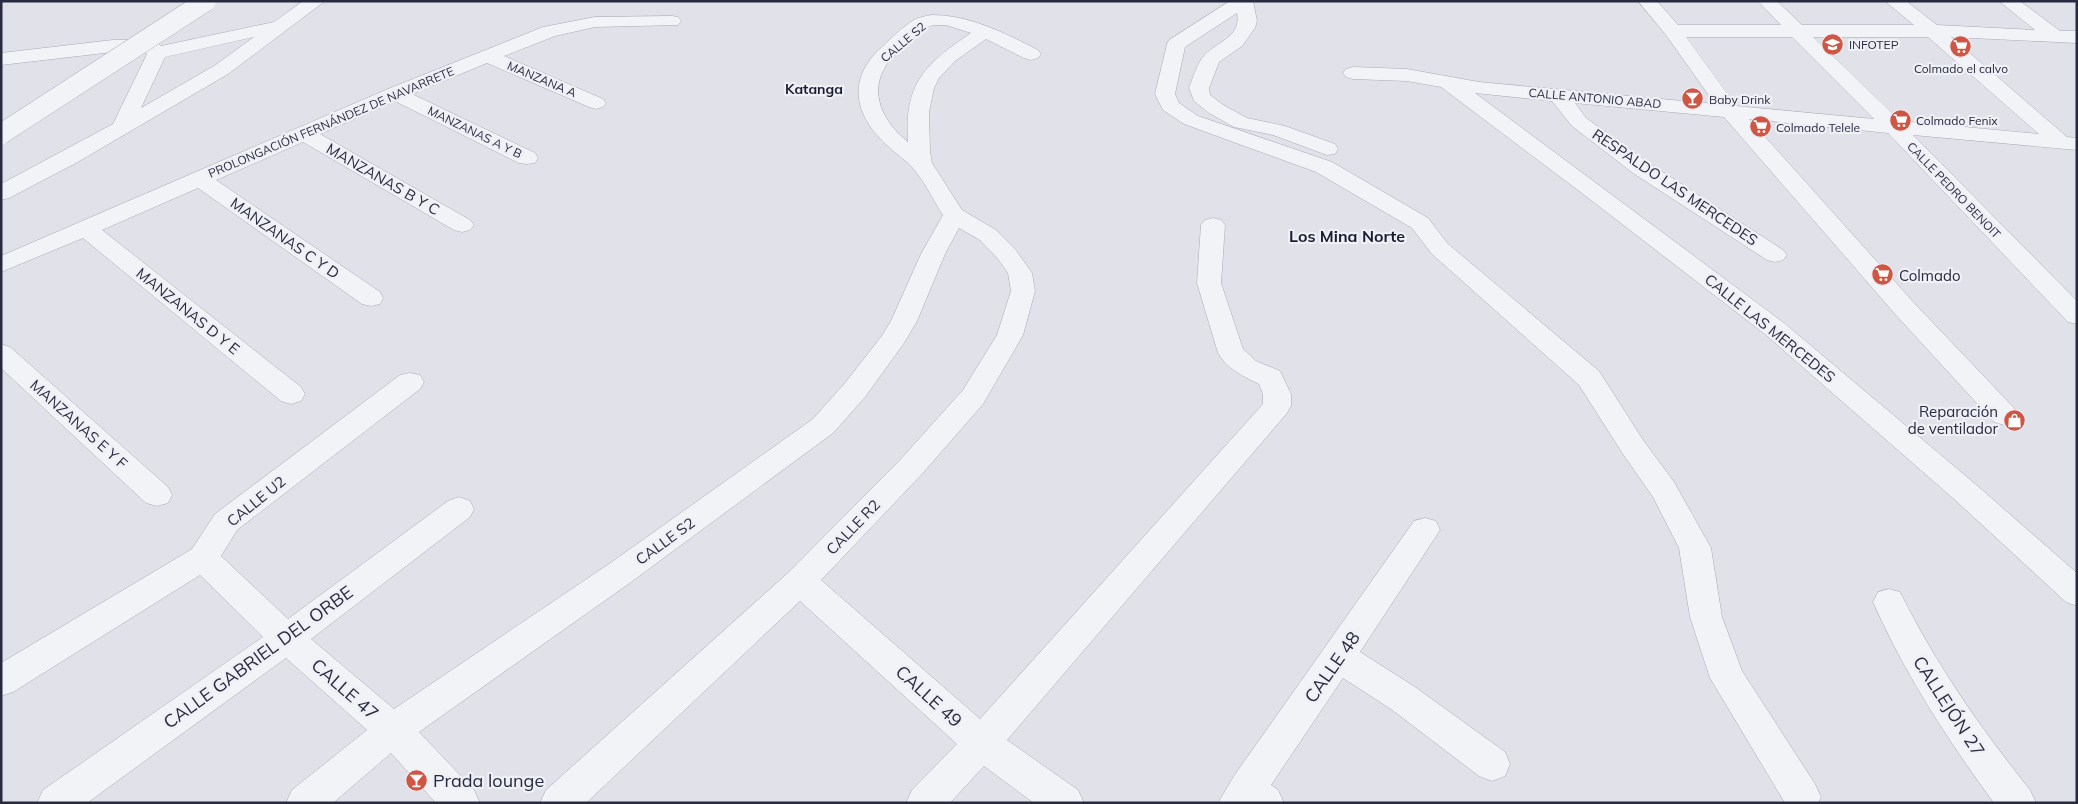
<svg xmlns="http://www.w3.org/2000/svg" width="2078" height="804" font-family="Mulish,sans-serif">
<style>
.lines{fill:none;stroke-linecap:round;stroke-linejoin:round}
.minor-casing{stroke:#a9aab6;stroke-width:1}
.minor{fill:#f2f3f7;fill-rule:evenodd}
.minor-bridge-casing{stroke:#a9aab6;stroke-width:21;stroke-linecap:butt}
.minor-bridge{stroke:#f2f3f7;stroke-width:20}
.labels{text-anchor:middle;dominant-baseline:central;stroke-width:4.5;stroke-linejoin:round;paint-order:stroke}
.far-street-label{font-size:12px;fill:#282a40;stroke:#eff0f6}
.far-poi-label{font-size:12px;fill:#282a40;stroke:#eff0f6;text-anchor:start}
.far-neighbourhood-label{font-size:14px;font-weight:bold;fill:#1a1c31;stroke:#eff0f6}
.street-label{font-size:15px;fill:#282a40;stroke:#eff0f6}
.poi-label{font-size:15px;fill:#282a40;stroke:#eff0f6;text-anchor:start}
.neighbourhood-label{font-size:16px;font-weight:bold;fill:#1a1c31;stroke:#eff0f6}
.near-street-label{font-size:18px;fill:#282a40;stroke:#eff0f6}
.near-poi-label{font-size:18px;fill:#282a40;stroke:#eff0f6;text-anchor:start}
</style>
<rect width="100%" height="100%" fill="#e0e1e9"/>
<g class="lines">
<defs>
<path id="minor" d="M303 1H325L228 74 76 163 9 198 1 200V184L113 124 147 54 145 52H113L1 65V53L113 40H150L157 42 161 46 274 22ZM254 37 214 66 141 108 165 57Z
M1230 1H1253L1257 21 1255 28 1242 46 1219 62 1209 88 1210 95 1223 105 1247 118 1285 126 1335 144 1338 149 1335 154 1327 155 1273 135 1234 127 1209 113 1194 101 1189 88C1193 78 1197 63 1204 56 1217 41 1242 37 1237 13L1185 47 1175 94 1179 103 1198 116 1332 162 1428 218 1448 244 1599 371 1643 440 1674 482 1711 548 1722 617 1742 671 1815 784 1821 797 1818 803H1785L1710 678 1690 617 1679 548 1653 497 1623 454 1579 385 1432 254 1412 228 1316 172 1184 124 1163 110 1155 94 1167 44 1169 40Z
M1638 1H1657L1678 25H1781L1758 1H1777L1802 25H1914L1885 1H1906L1937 25 2035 30 1999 1H2020L2060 31H2077V43L1951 37 2067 137 2077 138V150L1913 135 2077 301V324L2068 322 1888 133 1749 119 1914 303 2014 408 2018 415 2014 422 2004 425 1994 422 1896 315 1724 117 1575 103 1586 118 1649 163 1783 250 1787 255 1783 260 1775 262 1767 260 1633 173 1572 126 1552 101 1475 93 1784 323 1974 483 2077 573V606L2066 602 1954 499 1766 335 1578 190 1441 87 1407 81 1353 79 1346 77 1343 73 1346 69 1353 67 1407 69 1479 82 1715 104 1666 35ZM1686 37H1792L1874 119 1736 106ZM1813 37H1928L2039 134 1900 121Z
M932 15C970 15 1004 33 1038 50L1041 54 1038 58 1031 60 1024 58 986 39 955 61 939 78 934 88 929 112 930 151 932 163 962 210 996 230 1015 249 1032 273 1035 291 1023 335 983 404 921 475 821 580 980 719 1263 404V394L1259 384C1243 376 1227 369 1218 353L1197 283 1201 225 1205 220 1213 218 1221 220 1225 225 1221 283 1243 349 1256 361 1280 371 1291 394V406L1287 413 1007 740 1078 790 1084 803H1034L984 766 950 803H906L912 790 957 744 800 601 586 803H540L546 790 789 572 901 459 963 390 997 335 1011 291 1008 273 998 259 980 240 959 228 945 254 917 321 904 343 865 397 833 433 631 582 419 732 474 790 480 803H436L391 753 333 803H286L292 790 367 730 286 658 87 803H37L43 790 263 637 200 575 13 692 1 696V663L192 549 215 514 400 375 410 373 420 375 424 382 420 389 237 530 221 556 288 619 448 501 459 497 470 501 474 509 470 517 311 639 394 709 609 564 813 419 845 383 881 337 891 321 921 254 943 215C933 200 924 180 912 167 905 159 896 154 889 147 855 117 845 80 882 47 892 38 902 27 914 20 919 17 926 16 932 15ZM933 25H946L971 33C925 64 904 83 908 142 884 123 867 93 887 64 896 50 915 38 927 27Z
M672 16 678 17 681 21 678 25 595 27 555 36 504 56 603 99 606 103 603 107 596 109 589 107 487 63 412 94 535 153 538 158 535 163 527 164 519 163 395 101 320 134 470 220 474 225 470 230 462 232 454 230 303 142 216 180 380 292 383 298 380 304 371 306 362 304 198 188 102 230 301 387 305 394 301 401 291 404 281 401 83 238 1 272V256L388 89 543 27 595 17Z
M1 344 10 347 168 487 172 495 168 503 157 506 146 503 1 368Z
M1425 518 1436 521 1440 530 1360 652 1415 687 1505 752 1510 764 1505 776 1492 781 1479 776 1391 709 1343 678 1271 785 1278 790 1284 803H1218L1234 776 1414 521Z
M1889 589 1900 592C1937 666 1979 726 2030 790L2036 803H1994C1947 739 1905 674 1873 602L1878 592Z"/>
</defs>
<!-- minor casing -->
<use href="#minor" class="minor-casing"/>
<!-- minor -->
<use href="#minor" class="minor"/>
<defs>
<path id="minor-bridge" d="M1 134 206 1"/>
</defs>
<!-- minor-bridge casing -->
<use href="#minor-bridge" class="minor-bridge-casing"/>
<!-- minor-bridge -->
<use href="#minor-bridge" class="minor-bridge"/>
</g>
<!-- icons -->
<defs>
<symbol id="school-disc" viewBox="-11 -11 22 22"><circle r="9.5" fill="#d05543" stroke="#eff0f6"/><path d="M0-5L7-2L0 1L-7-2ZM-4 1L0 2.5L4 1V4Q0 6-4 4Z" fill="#fff"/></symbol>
<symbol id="supermarket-disc" viewBox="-11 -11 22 22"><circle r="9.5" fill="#d05543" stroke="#eff0f6"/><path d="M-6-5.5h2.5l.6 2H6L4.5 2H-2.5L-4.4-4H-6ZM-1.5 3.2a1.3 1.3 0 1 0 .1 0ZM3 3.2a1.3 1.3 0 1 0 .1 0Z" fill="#fff"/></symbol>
<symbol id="bar-disc" viewBox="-11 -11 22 22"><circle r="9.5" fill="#d05543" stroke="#eff0f6"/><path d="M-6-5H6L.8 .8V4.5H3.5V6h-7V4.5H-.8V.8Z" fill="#fff"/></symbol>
<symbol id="shop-disc" viewBox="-11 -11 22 22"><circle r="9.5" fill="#d05543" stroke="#eff0f6"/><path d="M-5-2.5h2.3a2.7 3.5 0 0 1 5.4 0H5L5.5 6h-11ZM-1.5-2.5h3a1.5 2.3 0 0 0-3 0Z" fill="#fff"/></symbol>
</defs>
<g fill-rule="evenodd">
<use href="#school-disc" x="1820" y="32" width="25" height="25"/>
<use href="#supermarket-disc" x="1948" y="34" width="25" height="25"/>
<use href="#bar-disc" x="1680" y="86" width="25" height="25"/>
<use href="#supermarket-disc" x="1888" y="108" width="25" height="25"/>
<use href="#supermarket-disc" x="1748" y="114" width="25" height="25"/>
<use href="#supermarket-disc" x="1870" y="262" width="25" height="25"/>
<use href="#shop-disc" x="2002" y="408" width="25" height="25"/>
<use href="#bar-disc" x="404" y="768" width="25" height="25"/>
</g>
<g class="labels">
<!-- far-street labels -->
<g class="far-street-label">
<text transform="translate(903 42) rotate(-40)">CALLE S2</text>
<text transform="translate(542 79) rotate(23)">MANZANA A</text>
<text transform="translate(1595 98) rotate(5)">CALLE ANTONIO ABAD</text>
<text transform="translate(331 122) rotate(-23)">PROLONGACIÓN FERNÁNDEZ DE NAVARRETE</text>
<text transform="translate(475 132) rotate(26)">MANZANAS A Y B</text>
<text transform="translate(1954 190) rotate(46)">CALLE PEDRO BENOIT</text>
</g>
<!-- far-poi labels -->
<g class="far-poi-label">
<text x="1849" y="44">INFOTEP</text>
<text x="1961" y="68" text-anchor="middle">Colmado el calvo</text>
<text x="1709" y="99">Baby Drink</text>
<text x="1916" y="120">Colmado Fenix</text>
<text x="1776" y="127">Colmado Telele</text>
</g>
<!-- far-neighbourhood labels -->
<g class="far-neighbourhood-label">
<text x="814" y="89">Katanga</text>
</g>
<!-- street labels -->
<g class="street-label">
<text transform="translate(383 179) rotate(30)">MANZANAS B Y C</text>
<text transform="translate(1675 187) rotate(34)">RESPALDO LAS MERCEDES</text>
<text transform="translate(285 238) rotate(35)">MANZANAS C Y D</text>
<text transform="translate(188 311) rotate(39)">MANZANAS D Y E</text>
<text transform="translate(1770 328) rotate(39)">CALLE LAS MERCEDES</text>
<text transform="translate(79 424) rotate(42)">MANZANAS E Y F</text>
<text transform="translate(256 501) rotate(-39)">CALLE U2</text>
<text transform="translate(853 527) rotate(-46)">CALLE R2</text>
<text transform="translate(665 541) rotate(-36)">CALLE S2</text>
</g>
<!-- poi labels -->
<g class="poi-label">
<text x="1899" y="275">Colmado</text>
<text x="1998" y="411" text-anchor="end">Reparación<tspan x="1998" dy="17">de ventilador</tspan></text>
</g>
<!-- neighbourhood labels -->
<g class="neighbourhood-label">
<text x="1347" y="236">Los Mina Norte</text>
</g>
<!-- near-street labels -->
<g class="near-street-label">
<text transform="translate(258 657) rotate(-36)">CALLE GABRIEL DEL ORBE</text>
<text transform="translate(1332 667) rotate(-55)">CALLE 48</text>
<text transform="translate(345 689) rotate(41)">CALLE 47</text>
<text transform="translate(929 696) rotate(42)">CALLE 49</text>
<text transform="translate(1949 706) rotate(57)">CALLEJÓN 27</text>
</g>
<!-- near-poi labels -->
<g class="near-poi-label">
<text x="433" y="780">Prada lounge</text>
</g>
</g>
<!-- border -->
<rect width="2078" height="804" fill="none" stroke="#282a40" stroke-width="5"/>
</svg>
